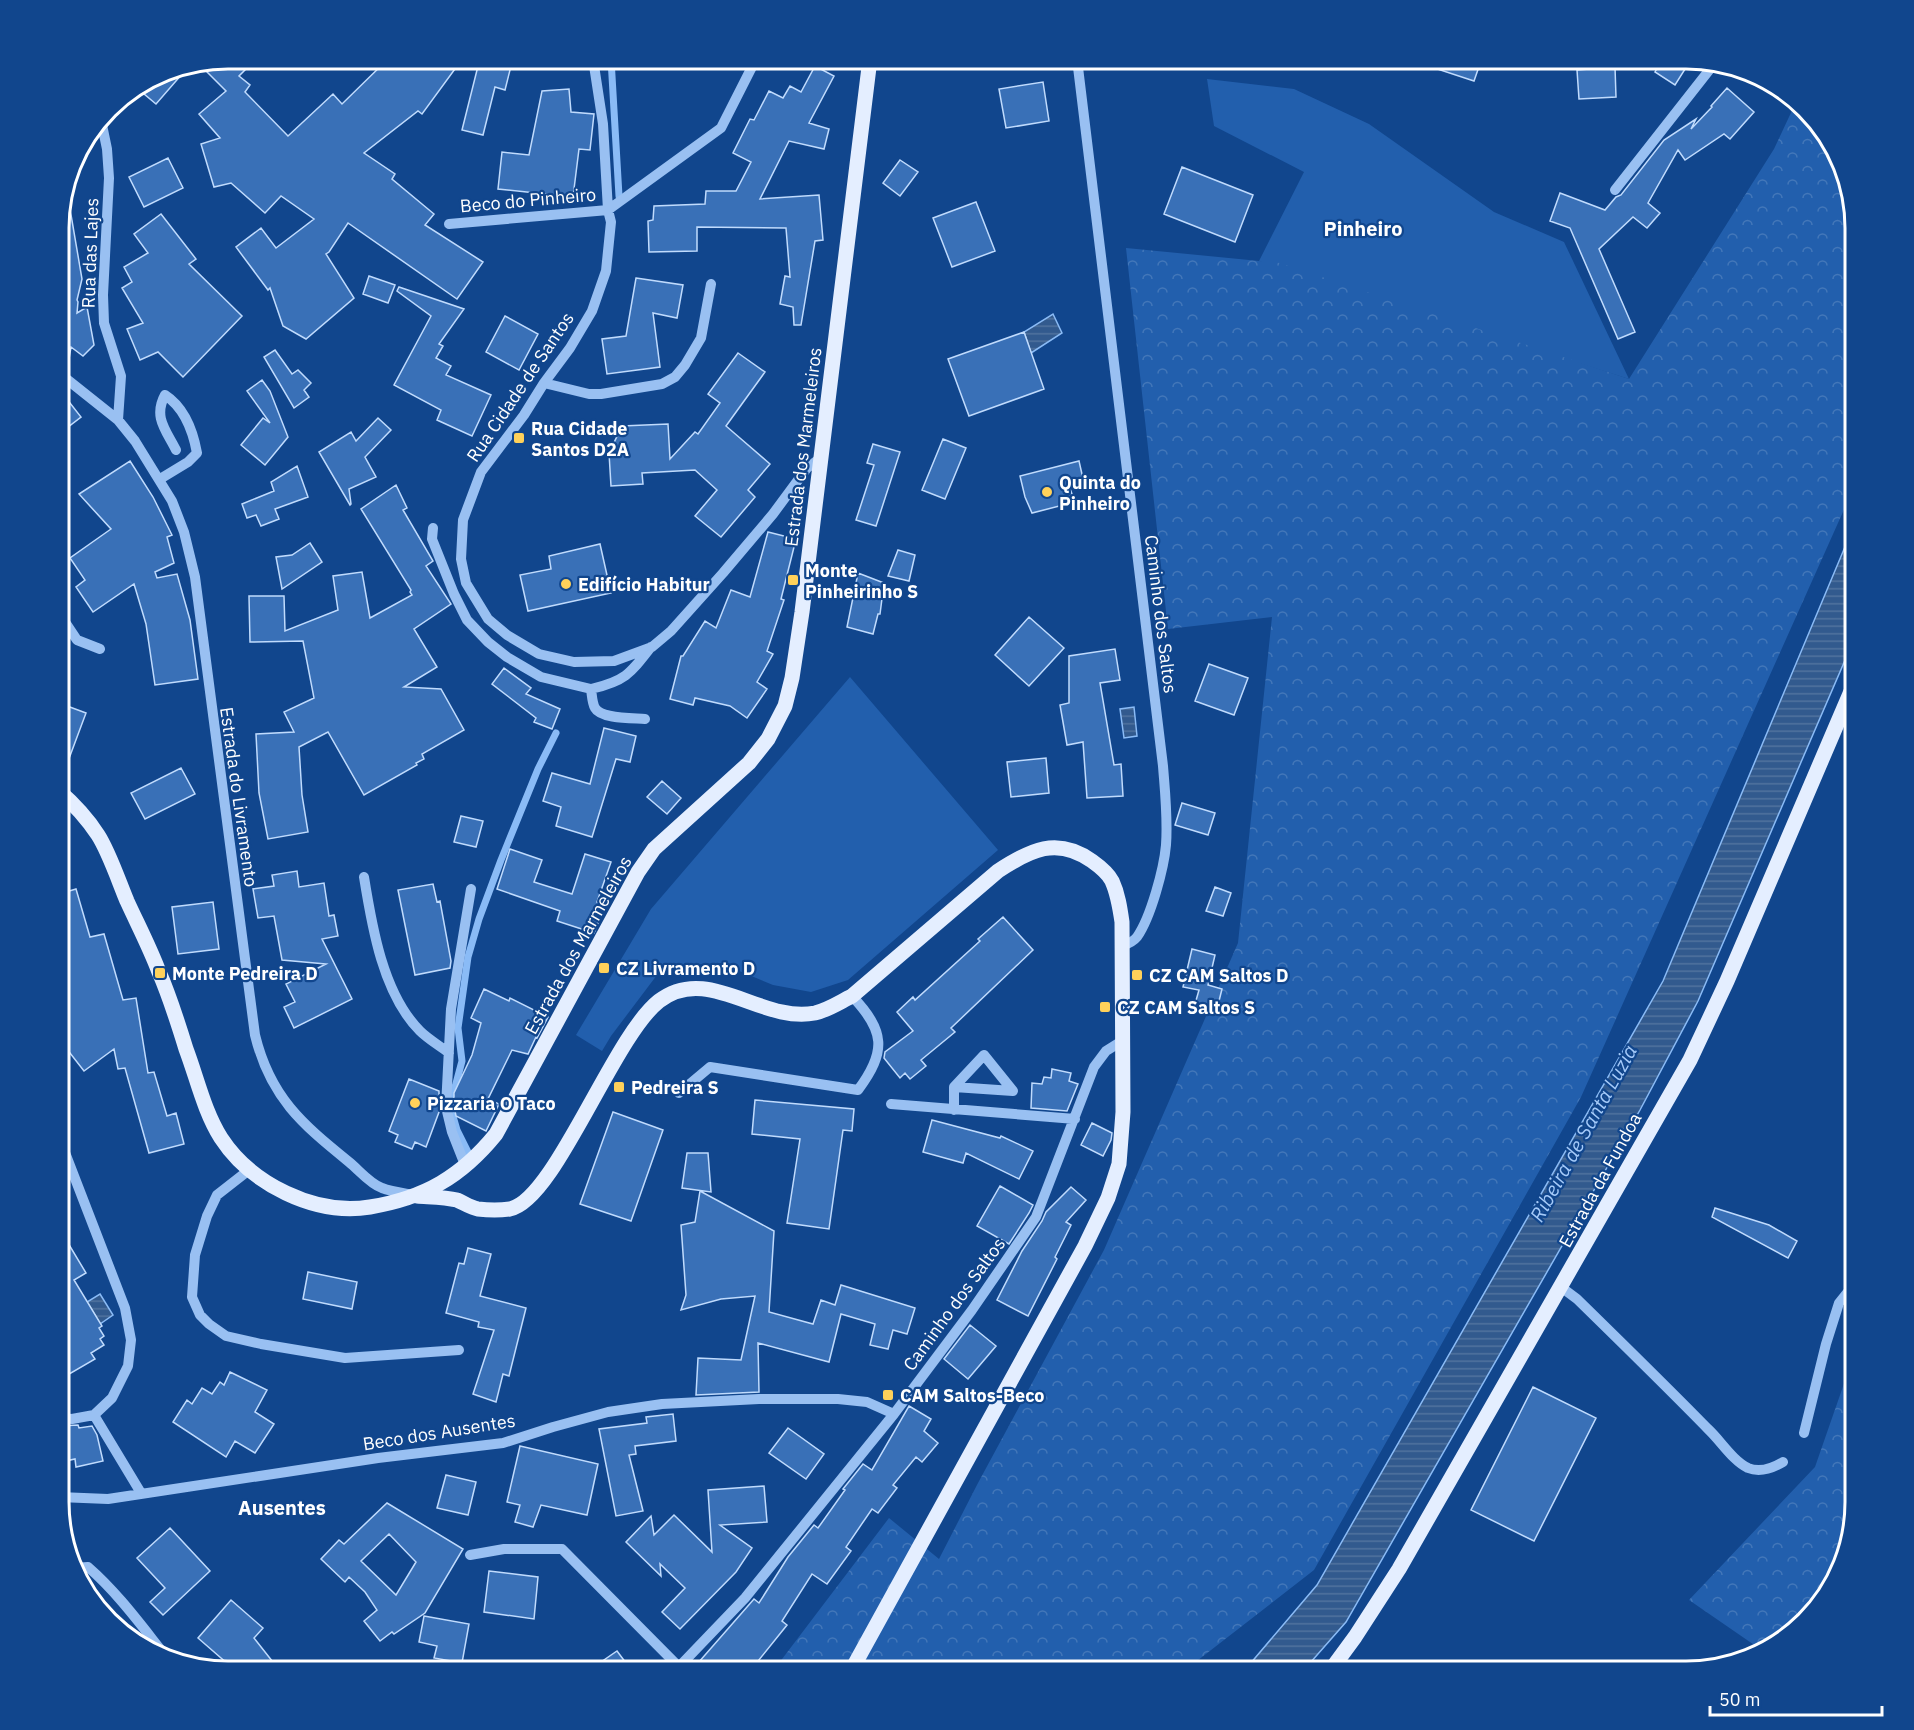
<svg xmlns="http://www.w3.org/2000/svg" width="1914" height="1730" font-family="'IBM Plex Sans',sans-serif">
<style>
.green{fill:#225fad}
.forest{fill:url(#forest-crowns)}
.water{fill:url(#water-rules);stroke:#8abbf6;stroke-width:1.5}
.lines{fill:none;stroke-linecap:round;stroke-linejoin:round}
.stream{stroke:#8abbf6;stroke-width:7}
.building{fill:#3970b7;stroke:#c0dbfd;stroke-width:1.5;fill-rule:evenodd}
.minor{stroke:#99c0f2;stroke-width:10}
.major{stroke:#e4eeff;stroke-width:15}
.poi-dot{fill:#ffd15a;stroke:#11468d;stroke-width:2}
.labels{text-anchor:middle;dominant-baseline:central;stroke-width:4.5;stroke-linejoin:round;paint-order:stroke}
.street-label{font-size:18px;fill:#fff;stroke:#11468d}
.poi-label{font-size:18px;font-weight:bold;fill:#fff;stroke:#11468d;text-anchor:start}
.neighbourhood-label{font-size:20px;font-weight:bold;fill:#fff;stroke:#11468d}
.water-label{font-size:20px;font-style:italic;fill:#a5caf9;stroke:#11468d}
.rim{fill:none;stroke:#fff;stroke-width:3}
</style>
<defs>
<pattern id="forest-crowns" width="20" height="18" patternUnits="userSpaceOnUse" patternTransform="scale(1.5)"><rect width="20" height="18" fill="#225fad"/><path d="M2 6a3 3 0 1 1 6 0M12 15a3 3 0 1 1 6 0" fill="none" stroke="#4377b9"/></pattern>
<pattern id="water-rules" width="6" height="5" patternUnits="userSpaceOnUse" patternTransform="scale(1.5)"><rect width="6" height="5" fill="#325a8e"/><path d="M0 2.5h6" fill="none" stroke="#51739f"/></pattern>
</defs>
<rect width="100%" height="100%" fill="#11468d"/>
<!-- green -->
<path class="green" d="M1207 79 1294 89 1369 124 1494 212 1564 242 1629 379 1259 261 1304 172 1214 126Z
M850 677 998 850 848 980 811 992 773 985 720 963 663 967 611 1036 602 1051 576 1035 651 909Z"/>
<!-- forest -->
<path class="forest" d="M1796 102 1806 108 1842 163 1855 228V485L1581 1097 1314 1570 1184 1671H773L889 1518 939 1559 978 1483 1104 1250 1238 943 1272 617 1168 629 1126 248 1280 263 1629 379 1774 149Z
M1855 1352V1513L1842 1567 1806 1622 1763 1651 1689 1600 1815 1467Z"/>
<!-- water -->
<path class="water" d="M1053 314 1062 333 1031 353 1024 332Z
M1855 523V637L1698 1001 1640 1110 1346 1622 1303 1671H1244L1317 1585 1663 981Z
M1134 707 1137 736 1124 738 1120 709Z
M100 1294 113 1315 100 1324 87 1302Z"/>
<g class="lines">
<!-- stream -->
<path class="stream" d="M611 59 619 196
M470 1156 457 1130 450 1106 462 1061 458 1028 468 957 479 919 501 860 538 769 556 733"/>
</g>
<!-- building -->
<path class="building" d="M228 58H243L250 65 239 76 250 85 245 92 288 136 333 94 342 104 389 58H463L422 114 418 111 364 153 395 174 392 179 434 214 425 225 483 262 457 299 348 223 329 252 326 254 354 298 306 339 283 326 270 288 268 290 236 247 261 228 276 248 314 219 281 196 265 213 231 183 214 187 201 144 220 138 199 114 226 91 199 64Z
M480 58H513L505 90 495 87 483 135 462 130Z
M1416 58H1482L1474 81 1416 62Z
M1663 58H1675L1687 66 1675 85 1655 72Z
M189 66 156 104 137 88 164 71Z
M815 66 834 76 809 123 829 129 824 149 789 141 760 199 819 195 823 240 815 241 801 325H794L793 307 780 304 785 276 790 277 786 228 697 227V251L649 252 648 221 653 220 654 206 705 204 706 191H736L751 162 733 153 750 119 754 120 769 91 783 98 790 86 801 92Z
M1615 67 1616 97 1579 99 1577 70Z
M1043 82 1049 121 1006 128 999 89Z
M1727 88 1754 112 1730 139 1724 134 1685 160 1678 150 1648 203 1660 213 1647 228 1633 217 1599 249 1635 332 1618 339 1570 228 1550 221 1560 193 1605 210 1616 197 1621 195 1664 140 1696 119 1691 129 1712 107 1711 106Z
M569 89 571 112 594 114 590 150 579 149 573 197 498 189 502 152 529 155 542 91Z
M168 158 183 188 144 207 129 177Z
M900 160 918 172 900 196 883 183Z
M1182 167 1253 195 1235 242 1164 214Z
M976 202 995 251 952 267 933 218Z
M66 203H69L82 279 77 300 78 302 77 313 87 307 94 345 83 356 71 347 69 359 59 358V249Z
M161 214 196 259 189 264 242 316 183 377 158 352 140 360 127 329 143 323 122 288 132 282 124 267 148 253 134 234Z
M369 276 395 285 388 303 363 294Z
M636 278 683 285 677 318 653 313 660 367 607 374 602 339 626 336Z
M399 287 464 309 439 344 443 346 436 358 451 366 446 375 491 395 472 436 437 420 441 410 394 385 431 316 397 291Z
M505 316 538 334 519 370 486 352Z
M1024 332 1044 389 969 416 948 359Z
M275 350 292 374 298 370 311 383 304 390 309 397 294 408 264 357Z
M738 353 765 372 726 426 770 464 748 490 755 497 721 537 695 516 717 490 695 470 642 473 643 484 611 486 609 453 622 426 668 424 670 459 695 432 698 434 720 403 708 394Z
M262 380 270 391 288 437 265 465 241 445 263 418 270 423 247 391Z
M59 389 81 417 59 434Z
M378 418 391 430 365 457 376 477 349 489 351 504 350 505 319 452 351 432 356 441Z
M943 439 966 448 945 499 922 490Z
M873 444 900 452 876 526 856 520 874 465 867 463Z
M130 461 153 497 172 535 167 537 174 563 155 572 157 578 177 574 190 620 198 679 155 685 146 624 134 584 93 612 76 587 85 580 70 558 111 529 79 494Z
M1079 461 1084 483 1069 486 1075 502 1032 513 1025 497 1020 476Z
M297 466 308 497 275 509 279 519 261 526 256 515 247 518 242 504 274 491 271 482Z
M396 485 407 508 403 510 433 561 426 566 451 604 414 629 437 667 404 687 441 689 464 730 422 754 424 759 416 763 417 765 364 795 328 732 299 747 302 795 308 832 268 839 259 793 256 734 294 732 284 712 314 698 303 641 250 642 249 596H284L285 631 338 610 333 576 362 572 370 618 412 595 410 592 411 590 361 509Z
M768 532 796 539 781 599 784 600 767 651 773 654 757 682 767 689 747 718 730 706 695 698 693 705 670 699 681 656H683L705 621 716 628 731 590 750 597Z
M310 543 322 562 282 589 276 557 292 555Z
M600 544 611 593 528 611 520 575 551 569 549 556Z
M898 550 915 555 909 581 888 576Z
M858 573 884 583 880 614H878L873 634 847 627Z
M1029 617 1064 648 1029 686 995 655Z
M1115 649 1120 680 1100 683 1114 765 1121 764 1123 796 1087 798 1083 742 1067 745 1060 705 1069 703V656Z
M1209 664 1248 678 1234 715 1195 701Z
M504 668 531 688 526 694 560 709 552 729 534 722 536 718 492 684Z
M59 703 86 713 61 780 59 779Z
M604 728 636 736 630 762 616 759 592 837 556 826 561 807 543 801 552 773 590 784Z
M1046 758 1049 793 1011 797 1007 762Z
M181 768 195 794 145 819 131 793Z
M662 781 681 798 667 814 647 797Z
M1182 803 1215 813 1208 835 1175 825Z
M461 816 483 821 476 847 454 842Z
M510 849 542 860 534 882 572 894 585 854 611 862 597 902 605 905 594 933 557 921 560 911 497 889Z
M297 871 299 887 324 883 329 916 334 915 338 936 322 939 352 999 294 1028 284 1007 295 1002 286 984 326 964 282 960 274 916 258 918 253 889 274 886 272 875Z
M433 884 437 902 440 901 451 961 450 968 415 975 398 890Z
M1215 887 1231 893 1223 916 1206 911Z
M76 889 90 937 104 934 123 1000 136 998 148 1073 154 1072 167 1116 176 1113 184 1144 149 1153 125 1068 118 1069 114 1049 84 1071 59 1039V894Z
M213 902 219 949 178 954 172 907Z
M1003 917 1033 950 951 1028 955 1032 921 1060 926 1066 910 1079 905 1073 900 1078 884 1058 885 1052 913 1031 897 1012 913 997 915 1000 980 941 978 939Z
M1192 949 1215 955 1208 985 1222 989 1217 1009 1195 1004 1199 990 1183 987Z
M484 989 509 1001 510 998 548 1017 537 1038 536 1037 528 1054 512 1050 488 1099 499 1104 486 1131 456 1116 454 1106V1093L472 1055 481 1023 471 1018Z
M1052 1069 1071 1073 1069 1081 1078 1084 1067 1111 1031 1108 1032 1083 1042 1084 1044 1077 1051 1078Z
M409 1079 439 1091V1112L426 1147 415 1142 412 1149 395 1142 398 1135 389 1131Z
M755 1100 854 1109 852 1131 843 1130 829 1229 787 1223 800 1139 752 1134Z
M613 1112 663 1130 631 1221 580 1204Z
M932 1120 1000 1138 1001 1136 1033 1151 1019 1179 966 1153 963 1163 923 1152Z
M1092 1123 1112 1133 1111 1140 1103 1156 1081 1145Z
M687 1153H708L711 1192 682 1188Z
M1000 1186 1033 1205 1029 1213 1009 1244 977 1226Z
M1071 1187 1086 1200 1066 1222 1071 1225 1055 1257 1057 1259 1028 1316 997 1300 1022 1251 1042 1221 1046 1212Z
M700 1191 774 1231 769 1312 813 1324 821 1300 835 1305 841 1285 915 1308 907 1334 893 1330 888 1349 870 1345 875 1324 841 1314 829 1362 758 1343 759 1392 696 1395 698 1358 741 1360 755 1296 721 1299 681 1310 686 1295 681 1225 695 1222Z
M1715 1208 1769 1225 1797 1241 1788 1258 1712 1217Z
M59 1228 86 1273 74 1280 102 1326 99 1328 104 1336 100 1339 104 1345 91 1353 95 1359 59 1380Z
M468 1248 491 1254 480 1296 526 1308 509 1376 503 1374 496 1402 473 1394 494 1330 478 1327 479 1322 446 1313 459 1263 464 1264Z
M308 1272 357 1282 352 1309 303 1299Z
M970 1325 996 1346 968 1379 944 1359Z
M230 1372 267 1390 255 1412 274 1424 255 1453 235 1441 226 1457 173 1422 187 1400 192 1404 202 1388 212 1394 220 1382 224 1385Z
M1533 1387 1596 1418 1534 1541 1471 1510Z
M909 1406 931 1419 924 1431 938 1443 922 1462 916 1457 893 1485 897 1488 878 1513 872 1509 846 1547 851 1551 827 1584 812 1574 782 1621 787 1625 750 1671H691L754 1599 759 1603 788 1557 814 1525 818 1528 845 1490 843 1489 863 1464 872 1470Z
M673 1414 676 1441 635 1446 636 1454 629 1455 643 1511 616 1516 599 1429 647 1423 646 1417Z
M78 1425 79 1428 92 1426 97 1435 103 1461 76 1467 75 1459 61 1462 59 1449V1426Z
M788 1428 824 1454 806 1479 769 1453Z
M520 1446 598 1464 587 1515 541 1505 533 1527 515 1522 520 1505 507 1502Z
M446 1475 476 1482 468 1515 437 1508Z
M764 1486 767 1522 720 1525 752 1548 736 1572 680 1629 662 1612 685 1588 660 1564 661 1576 626 1542 651 1516 654 1535 674 1515 712 1552 708 1490Z
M387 1503 463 1549 425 1613 394 1634 392 1632 380 1641 364 1621 377 1610 365 1592 349 1577 345 1582 321 1559 339 1540 344 1544ZM389 1534 416 1562 396 1595 361 1561Z
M170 1528 210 1571 163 1615 150 1602 165 1588 137 1558Z
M489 1571 538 1577 534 1619 484 1612Z
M231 1600 263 1628 254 1638 280 1671H236L198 1638Z
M424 1616 469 1624 462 1663 434 1658 437 1646 419 1642Z
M617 1651 632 1671H588Z"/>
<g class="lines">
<!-- minor -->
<path class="minor" d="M593 59 603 124 608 210 611 222 606 271 592 311 570 348 544 383 524 415 481 472 463 520 461 559 466 583 488 619 507 635 539 654 574 662 614 661 652 647 671 631 723 573 773 514 807 468 822 457
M1077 59 1163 766C1165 792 1168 818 1166 845 1164 868 1151 917 1137 937 1133 942 1128 944 1122 946
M101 120 107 149 109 178 103 295 104 323 121 376 118 420
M1615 190 1714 64
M449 224 608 210 721 128 756 59
M59 373 118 420 135 441 172 501 184 532 195 577 255 1035C270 1097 302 1124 349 1162 359 1170 370 1184 382 1188 392 1192 403 1193 414 1195
M544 383 589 394H601L662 384 675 377 685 365 701 338 711 284
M160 479 188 462 197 453C193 431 185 408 165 395 153 417 166 430 176 450
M433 528 432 539 454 594 467 620 488 642 507 657 541 677 591 689C592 695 592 703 595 708 601 719 633 718 645 719
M59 613 77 640 100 649
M591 689C625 681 630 674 651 647
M364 877C372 927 383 994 420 1031 428 1039 440 1046 449 1053
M679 1093 710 1067 858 1090C887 1051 885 1031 852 996
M891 1104 1075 1119
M954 1110V1087L984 1055 1013 1091 954 1087
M59 1137 125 1308 131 1340 128 1366 112 1398 94 1415
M465 1165 452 1132 446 1107 451 1009 471 889
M249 1170 217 1195 207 1216 195 1255 192 1297 200 1315 209 1324 226 1336 261 1344 345 1358 459 1350
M1561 1287 1577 1299C1621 1342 1665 1385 1708 1429 1721 1441 1732 1460 1748 1468 1760 1473 1773 1468 1783 1462
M94 1415 141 1493
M59 1418 72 1419 94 1415
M1804 1433 1826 1344 1839 1303 1855 1283
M59 1497 108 1499 378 1458 503 1443 553 1427 608 1412 662 1404 759 1399H838L867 1402 894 1414
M470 1555 504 1549H562L680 1668
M74 1568 88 1567C119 1594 143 1628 169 1660
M675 1671 745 1598 894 1414 972 1310 1036 1217 1094 1067 1106 1051 1122 1041"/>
<!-- major -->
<path class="major" d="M59 791C74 804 87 818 98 835 109 852 119 882 127 901 138 925 150 948 159 972 170 997 178 1023 186 1049 197 1078 204 1111 221 1138 251 1184 315 1216 370 1207 425 1198 462 1176 496 1134L638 872 654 849 749 763 768 739 785 706 792 678 802 612 870 59
M417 1196C430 1197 445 1197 457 1200 464 1203 471 1208 478 1209 487 1210 502 1210 510 1209 555 1200 613 1037 659 1001 708 963 762 1024 815 1013 828 1010 840 1002 852 996L998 871C1030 850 1057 836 1092 861 1099 866 1108 873 1112 881 1118 894 1120 908 1122 922L1123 1112 1119 1164 1108 1198 1085 1246 851 1671
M1330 1671 1355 1637 1399 1569 1690 1060 1727 981 1855 682"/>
</g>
<!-- markers -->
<g class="poi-dot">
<rect x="513" y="432" width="12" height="12" rx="3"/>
<circle cx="1047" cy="492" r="6"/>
<rect x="787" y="574" width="12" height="12" rx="3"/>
<circle cx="566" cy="584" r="6"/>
<rect x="598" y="962" width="12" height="12" rx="3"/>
<rect x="154" y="967" width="12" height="12" rx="3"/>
<rect x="1131" y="969" width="12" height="12" rx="3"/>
<rect x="1099" y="1001" width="12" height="12" rx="3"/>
<rect x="613" y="1081" width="12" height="12" rx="3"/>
<circle cx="415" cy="1103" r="6"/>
<rect x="882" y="1389" width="12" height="12" rx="3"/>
</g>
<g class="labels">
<!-- street labels -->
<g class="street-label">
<text transform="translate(528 200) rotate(-5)">Beco do Pinheiro</text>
<text transform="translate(90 253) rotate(-88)">Rua das Lajes</text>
<text transform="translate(520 387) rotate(-56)">Rua Cidade de Santos</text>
<text transform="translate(803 447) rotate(-83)">Estrada dos Marmeleiros</text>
<text transform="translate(1161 614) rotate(83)">Caminho dos Saltos</text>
<text transform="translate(239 797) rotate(82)">Estrada do Livramento</text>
<text transform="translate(578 945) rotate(-61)">Estrada dos Marmeleiros</text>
<text transform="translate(1600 1180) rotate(-61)">Estrada da Fundoa</text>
<text transform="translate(954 1304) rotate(-54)">Caminho dos Saltos</text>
<text transform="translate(439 1432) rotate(-9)">Beco dos Ausentes</text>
</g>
<!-- poi labels -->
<g class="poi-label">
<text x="531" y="428">Rua Cidade<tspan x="531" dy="21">Santos D2A</tspan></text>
<text x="1059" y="482">Quinta do<tspan x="1059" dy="21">Pinheiro</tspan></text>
<text x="805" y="570">Monte<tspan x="805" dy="21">Pinheirinho S</tspan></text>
<text x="578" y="584">Edifício Habitur</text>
<text x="616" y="968">CZ Livramento D</text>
<text x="172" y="973">Monte Pedreira D</text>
<text x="1149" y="975">CZ CAM Saltos D</text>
<text x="1117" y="1007">CZ CAM Saltos S</text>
<text x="631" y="1087">Pedreira S</text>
<text x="427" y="1103">Pizzaria O Taco</text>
<text x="900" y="1395">CAM Saltos-Beco</text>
</g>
<!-- neighbourhood labels -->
<g class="neighbourhood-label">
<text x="1363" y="228">Pinheiro</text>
<text x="282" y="1507">Ausentes</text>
</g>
<!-- water labels -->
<g class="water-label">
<text transform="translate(1583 1133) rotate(-61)">Ribeira de Santa Luzia</text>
</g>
</g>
<!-- crop -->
<path d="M0 0H1914V1730H0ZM228 69H1686A159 159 0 0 1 1845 228V1502A159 159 0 0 1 1686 1661H228A159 159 0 0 1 69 1502V228A159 159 0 0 1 228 69Z" fill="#11468d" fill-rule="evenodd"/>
<path class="rim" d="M228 69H1686A159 159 0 0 1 1845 228V1502A159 159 0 0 1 1686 1661H228A159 159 0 0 1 69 1502V228A159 159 0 0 1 228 69Z"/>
<!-- scale -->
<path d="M1710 1706v9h172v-9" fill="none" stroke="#ffffff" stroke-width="3"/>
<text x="1719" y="1706" font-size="18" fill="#ffffff" stroke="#11468d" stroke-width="4.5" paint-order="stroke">50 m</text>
</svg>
